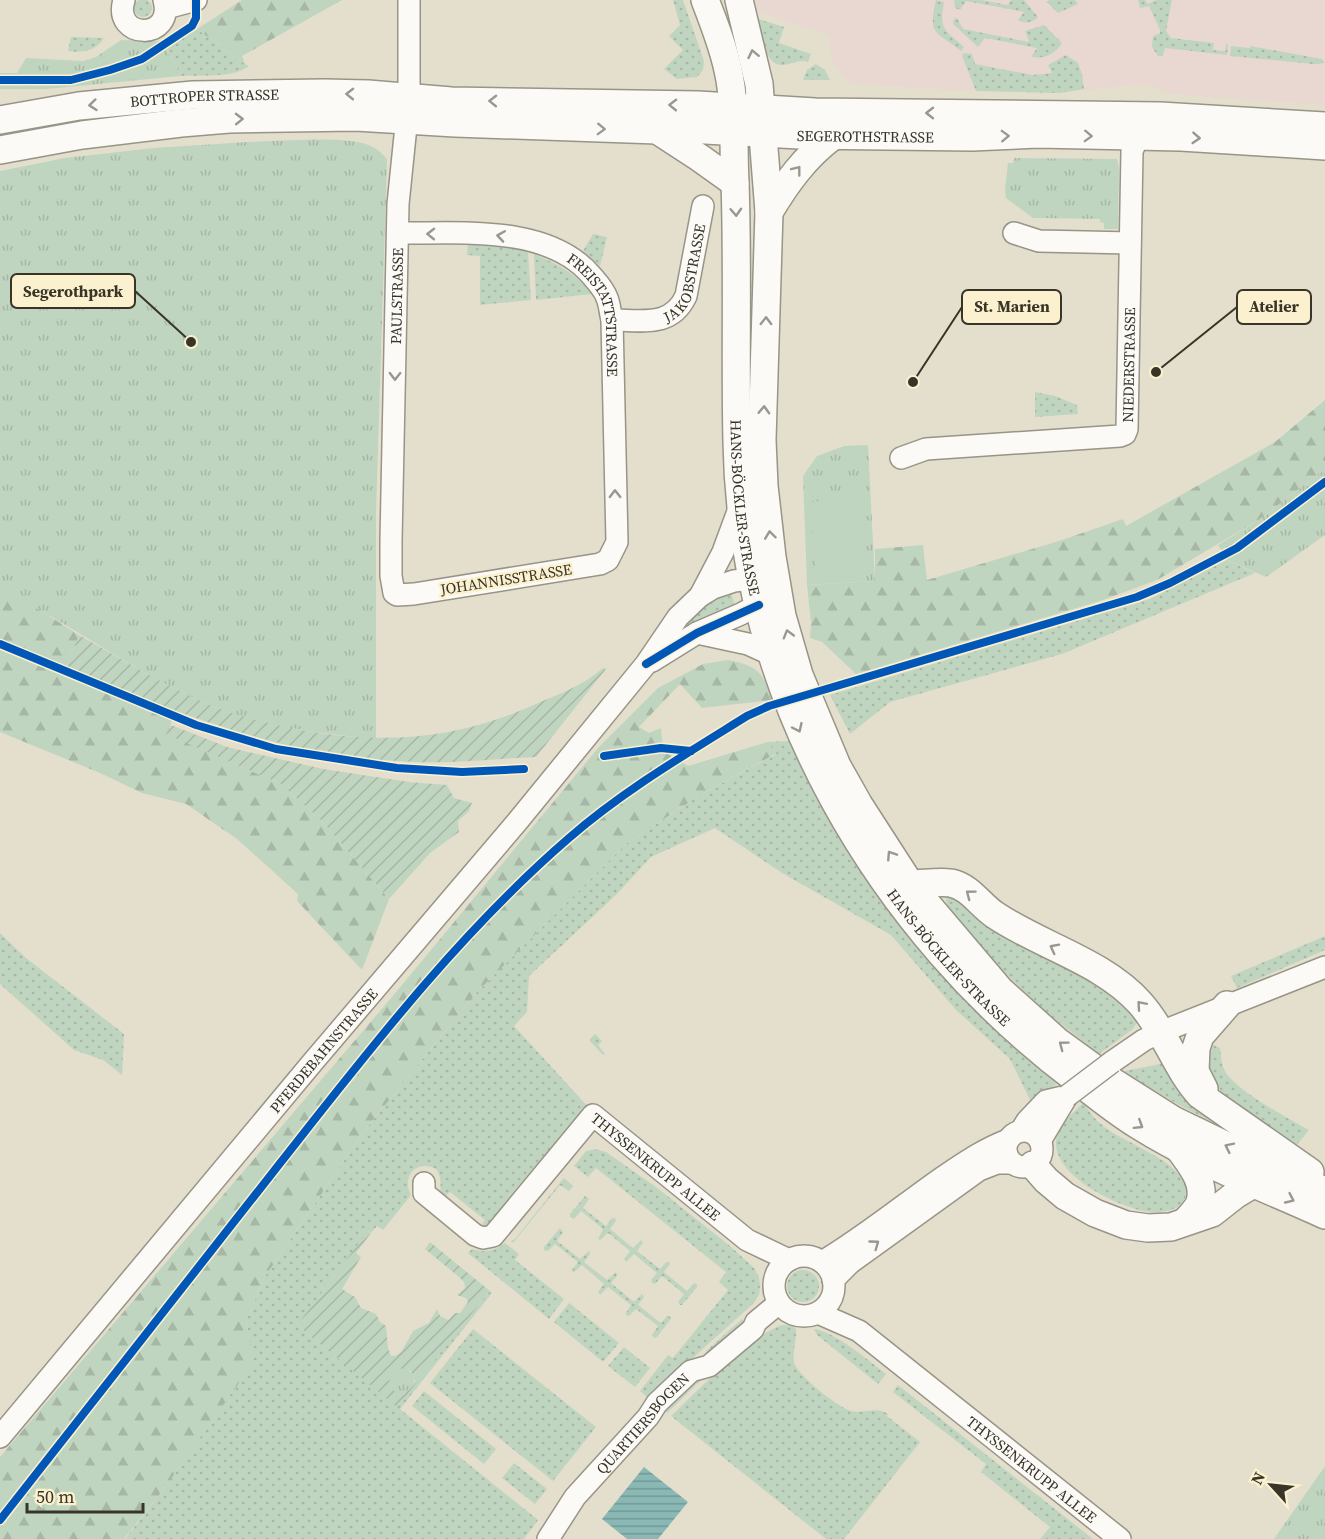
<svg xmlns="http://www.w3.org/2000/svg" width="1325" height="1539" font-family="'Source Serif 4',serif">
<style>
.education{fill:#e9d8d2}
.grass{fill:url(#grass-dots)}
.forest{fill:url(#forest-firs)}
.park{fill:url(#park-tufts)}
.garden{fill:url(#garden-furrows);fill-rule:evenodd}
.pitch{fill:#c0d5c0}
.water{fill:url(#water-rules)}
.lines{fill:none;stroke-linecap:round;stroke-linejoin:round}
.minor-casing{stroke:#989486;stroke-width:24}
.major-casing{stroke:#989486;stroke-width:30}
.minor{stroke:#fbfaf7;stroke-width:21}
.major{stroke:#fbfaf7;stroke-width:27}
.minor-bridge-casing{stroke:#989486;stroke-width:24;stroke-linecap:butt}
.minor-bridge{stroke:#fbfaf7;stroke-width:21}
.cycleway-casing{stroke:#fcf1cf;stroke-width:11}
.cycleway{stroke:#0057b8;stroke-width:8}
.oneway{stroke:#9a978f}
.labels{text-anchor:middle;dominant-baseline:central;stroke-width:5;stroke-linejoin:round;paint-order:stroke}
.street-label{font-size:15px;fill:#383427;stroke:#fcf1cf}
.leader{fill:none;stroke:#383427;stroke-width:2}
.callout-dot{fill:#383427;stroke:#fcf1cf;stroke-width:2}
.callout{fill:#fcf1cf;stroke:#383427;stroke-width:2}
.callout-label{font-size:16px;text-anchor:middle;font-weight:bold;fill:#383427}
</style>
<defs>
<pattern id="grass-dots" width="8" height="8" patternUnits="userSpaceOnUse" patternTransform="scale(1.5)"><rect width="8" height="8" fill="#c0d5c0"/><path d="M2 2h.1M6 6h.1" fill="none" stroke="#a6b7a5" stroke-width="1.8" stroke-linecap="round"/></pattern>
<pattern id="forest-firs" width="22" height="20" patternUnits="userSpaceOnUse" patternTransform="scale(1.5)"><rect width="22" height="20" fill="#c0d5c0"/><path d="M5 1l3.5 6h-7zM16 11l3.5 6h-7z" fill="#a6b7a5"/></pattern>
<pattern id="park-tufts" width="24" height="20" patternUnits="userSpaceOnUse" patternTransform="scale(1.5)"><rect width="24" height="20" fill="#c0d5c0"/><path d="M3 7l-1-3M5 7V3M7 7l1-3M15 17l-1-3M17 17v-4M19 17l1-3" fill="none" stroke="#a6b7a5"/></pattern>
<pattern id="garden-furrows" width="10" height="10" patternUnits="userSpaceOnUse" patternTransform="scale(1.5)"><rect width="10" height="10" fill="#c0d5c0"/><path d="M-1 1l2-2M0 10L10 0M9 11l2-2" fill="none" stroke="#a6b7a5"/></pattern>
<pattern id="water-rules" width="6" height="5" patternUnits="userSpaceOnUse" patternTransform="scale(1.5)"><rect width="6" height="5" fill="#8ab9b5"/><path d="M0 2.5h6" fill="none" stroke="#729793"/></pattern>
</defs>
<rect width="100%" height="100%" fill="#e4dfcc"/>
<!-- education -->
<path class="education" d="M753 0H1325V105L1171 94 1144 84 1060 93 930 89 850 83 834 65 830 51 829 35 757 11Z"/>
<!-- grass -->
<path class="grass" d="M134 8a9 9 0 1 1 18 0a9 9 0 1 1-18 0Z
M673 0H683L704 61 703 70 697 77 677 79 664 69 683 50 669 36 680 25Z
M936 0 944 2C939 30 944 29 964 47L961 51C935 30 928 37 936 0Z
M954 0H981L1008 5 1011 0H1024L1038 17C1033 23 1024 24 1018 20L1024 12 966 1 960 10 955 8Z
M1049 0H1075L1078 4 1058 13 1047 2Z
M1138 0H1145L1148 4 1156 0H1172L1166 31 1171 38 1214 43 1213 50 1225 51 1226 44H1228L1227 55 1165 48 1163 56H1158L1152 47 1153 36 1160 33V30L1149 6 1140 8Z
M957 18 963 29 1029 42 1025 31 1044 25 1062 43C1055 55 1044 59 1031 57L1037 48 985 38 978 47 953 24 954 19Z
M758 19 784 27 779 43 811 54 808 62C799 59 793 64 784 65 764 67 761 33 758 19Z
M197 29 245 64 249 66C235 78 200 75 181 76L166 48Z
M71 37 104 38C96 51 82 53 68 51Z
M1231 46 1250 48V46L1322 59 1324 62 1320 64H1313L1230 56Z
M963 53 972 54 975 64 1033 75 1052 73 1048 65 1066 55 1078 63 1082 74 1084 89 1060 93 976 91 962 56Z
M816 64 825 70 830 80H803L807 70Z
M593 234 607 237 600 266 583 251Z
M468 244 506 246 528 252 531 300 480 305V256L467 255Z
M534 254C557 263 577 275 592 294L536 300Z
M1035 392 1055 396 1077 405 1078 414 1035 417Z
M1227 560 1255 573 1062 654 890 702 850 734 830 695 1150 599Z
M731 592 735 607 675 635 694 612Z
M790 741 836 831 898 922 945 979 1003 1038 1057 1084 1031 1102 1010 1059 956 1010 891 935 782 873 715 828 651 857 616 895 529 976 527 1012 514 1026 590 1109 493 1229H479L485 1220 450 1192 442 1200C438 1189 444 1180 436 1169 417 1159 401 1176 411 1195L383 1230 377 1226 371 1233 369 1231 297 1325 397 1406 490 1291 492 1293 400 1409 538 1520 524 1539H125L160 1494 253 1362 246 1321 264 1278 365 1130 476 993 627 843 702 794 776 754 767 742Z
M945 894H958L1117 993 1138 1021 1133 1029 1099 1054 1040 1007 1003 971 948 911Z
M0 933 26 958 124 1034 122 1075 103 1060 74 1050 0 984Z
M1325 936V950L1237 988 1231 976Z
M595 1034 602 1041 598 1045 605 1054 603 1055 589 1040Z
M1213 1045 1220 1048C1221 1055 1221 1064 1225 1071 1236 1091 1288 1118 1309 1130L1296 1146C1274 1133 1218 1099 1210 1073 1207 1065 1210 1053 1213 1045Z
M1170 1062 1253 1143 1181 1106 1128 1075 1125 1071Z
M1083 1103C1089 1110 1094 1119 1101 1124 1121 1142 1172 1157 1183 1181 1195 1205 1170 1214 1150 1212 1120 1209 1039 1171 1059 1130 1064 1120 1075 1111 1083 1103Z
M595 1149 606 1152 656 1187 730 1246 754 1268 759 1277 760 1286 759 1295 754 1303 648 1398 640 1391 668 1355 673 1358 728 1290 719 1282 726 1272 596 1168 588 1177 574 1166 586 1151Z
M564 1178 573 1186 569 1191 560 1185 513 1243 511 1241 515 1239Z
M585 1196 589 1199 583 1208 606 1226 612 1218H615L616 1221 610 1229 633 1248 641 1240 643 1243 637 1251 660 1269 666 1262H669L670 1264 664 1272 687 1291 694 1283 697 1284V1287L682 1305H680L678 1302 684 1294 662 1276 655 1284 652 1283 651 1280 657 1273 634 1254 626 1262 624 1259 630 1251 608 1233 600 1240 598 1239 603 1229 581 1211 574 1219 570 1217V1214Z
M560 1228 563 1232 557 1241 580 1259 589 1251 590 1254 584 1262 607 1280 616 1272 617 1276 611 1283 634 1302 642 1294 644 1297 638 1305 661 1323 667 1316 671 1317V1319L657 1337 654 1338 652 1335 658 1326 636 1309 629 1316 626 1315V1313L631 1305 608 1287 600 1295 598 1292 604 1284 582 1265 573 1273 572 1270 578 1262 555 1244 548 1251 544 1250V1247Z
M505 1243 519 1254 515 1260 564 1299 549 1319 468 1253 472 1249C484 1253 494 1251 505 1243Z
M787 1286a16 16 0 1 1 32 0a16 16 0 1 1-32 0Z
M569 1303 619 1343 603 1362 554 1322Z
M742 1319 748 1326 713 1358 706 1351Z
M782 1325 792 1326 796 1329C797 1340 792 1352 794 1362 796 1374 839 1408 851 1411 865 1414 876 1406 888 1414L887 1416 920 1442 844 1539H826L671 1416C695 1393 752 1334 782 1325Z
M473 1329 596 1427 553 1481 430 1383Z
M814 1329C832 1330 871 1362 886 1374L878 1384 817 1335Z
M624 1347 650 1368 635 1387 608 1366Z
M693 1374 700 1381 667 1413 662 1407Z
M898 1385 1093 1539H1040L1050 1527 981 1472 986 1464 893 1392Z
M424 1391 496 1449 484 1464 412 1406Z
M514 1463 547 1489 535 1504 502 1478Z"/>
<!-- forest -->
<path class="forest" d="M242 0H342L242 56 245 64 197 29Z
M1325 400V469L1260 519 1157 580 1100 601 856 674 822 642 810 638 811 623 807 585 875 581V549L923 545 927 580 1059 541 1123 519 1126 526 1275 442Z
M0 589 29 603 79 635 65 669 175 711 167 734 281 784 322 821 389 899 362 970 297 901 298 894 237 839 186 804 142 793 100 773 0 732Z
M728 660C758 666 762 671 773 700L702 708 680 684 639 727 649 733 661 728C662 752 668 753 688 766L767 742 777 753 702 794 627 843 476 993 365 1130 264 1278 246 1321 254 1362 160 1494 124 1539H0V1457L397 991 598 748 658 688 703 664Z"/>
<!-- park -->
<path class="park" d="M121 40 162 41 181 76 47 89H0V73H17L26 58 83 61 96 57Z
M265 141C291 141 352 135 373 147 379 150 383 154 387 160L376 514V739C318 733 258 727 203 702 132 671 70 623 0 589V171L65 158 153 148Z
M1014 158 1117 159 1119 168 1118 229H1104V223L1100 222V219L1033 218 1006 198 1005 190 1008 163H1013Z
M868 445 875 581 807 585 803 476 817 456 844 446Z
M1325 469V535L1266 577 1227 560 1218 545 1260 519Z
M388 1381a13 13 0 1 1 26 0a13 13 0 1 1-26 0Z
M1325 1466V1539H1274Z"/>
<!-- garden -->
<path class="garden" d="M79 635C120 658 160 683 203 702 229 714 258 721 286 727 371 745 451 742 531 706 556 695 583 686 603 668L606 669 536 757C491 759 444 765 399 761 363 759 325 755 290 746 213 727 139 698 65 669Z
M171 725 227 747 323 769 409 782 447 785 454 798 472 803 469 811 458 821 459 832 430 853 389 899 322 821 281 784 166 734Z
M368 1231 371 1233 356 1253 361 1257 342 1289 355 1297 361 1308 376 1314 380 1322 386 1326 388 1348 391 1356H395L401 1352 413 1331 429 1323 437 1309 440 1316 448 1320 455 1313H460L468 1302 466 1298 457 1295 465 1288 464 1282 459 1277 425 1249 430 1242 490 1291 397 1407 297 1325ZM399 1368 411 1371 415 1382 404 1394 394 1391 389 1384 390 1374Z"/>
<!-- pitch -->
<path class="pitch" d="M858 498 864 580 816 583 811 502Z"/>
<!-- water -->
<path class="water" d="M644 1467 688 1502 658 1539H627L602 1519Z"/>
<g class="lines">
<defs>
<g id="minor">
<path d="M124 0C112 40 175 41 164 0"/>
<path d="M166 8 196 0"/>
<path id="s1" d="M398 233C459 234 547 224 591 275 597 282 604 289 607 298 610 305 610 313 612 320L617 542 608 560 600 564 414 594 397 595 394 593 391 576V541L398 204 409 97V0"/>
<path d="M1014 233 1039 241 1130 243"/>
<path id="s2" d="M612 320C642 320 671 328 686 296L703 206"/>
<path id="s3" d="M901 458 926 449 1120 436 1125 434 1127 429 1132 151 1138 137 1146 126"/>
<path d="M700 596 723 552 740 506"/>
<path d="M697 633 748 644 770 654"/>
<path d="M652 661 697 633 741 614 772 597"/>
<path d="M1112 1062 1144 1040 1161 1032 1325 967"/>
<circle cx="1024" cy="1149" r="18"/>
<path d="M1021 1131 1027 1121 1046 1101 1067 1096"/>
<path d="M1040 1141 1067 1096"/>
<path id="s4" d="M424 1183V1193L475 1235 483 1238 493 1236 593 1115 747 1240 789 1260"/>
<circle cx="804" cy="1286" r="30"/>
<path d="M822 1262C864 1237 903 1205 943 1177 964 1163 984 1149 1008 1140"/>
<path d="M833 1280 850 1263 979 1170 997 1163H1011"/>
<path id="s5" d="M818 1313 859 1331 1120 1539"/>
<path id="s6" d="M0 1437 312 1063 517 822 646 664 678 617 700 596 713 588 734 581 768 577"/>
<path id="s7" d="M548 1539 575 1497 648 1417 657 1403 691 1371 709 1366 753 1329 756 1322 779 1303"/>
</g>
<g id="major">
<path id="s8" d="M705 0C714 23 723 46 728 70 736 105 733 146 735 182 738 268 735 355 737 442 741 694 878 931 1078 1081 1097 1096 1117 1112 1138 1125 1195 1161 1263 1187 1325 1215"/>
<path d="M739 0 759 84 769 212 762 440 764 486 772 557 782 616 799 675 837 766 859 805 910 884 1000 990 1058 1042 1113 1082 1173 1120 1281 1172 1325 1191"/>
<path id="s9" d="M0 120 79 106 193 95 324 93 368 94 451 101 698 105 815 112 1160 116 1325 126"/>
<path d="M657 130 700 158 735 183"/>
<path id="s10" d="M0 150 82 135 181 123 229 119 356 117 455 123 657 130H705L799 135 972 137 1038 134 1181 137 1325 146"/>
<path d="M769 212C787 182 805 157 833 136"/>
<path d="M910 884C923 884 938 881 951 883 970 887 980 905 995 915 1041 946 1102 961 1140 1003 1165 1031 1176 1069 1200 1095L1310 1172"/>
<path d="M1204 1089 1195 1071 1196 1048 1200 1036 1227 1005"/>
<path d="M1178 1147C1189 1163 1206 1181 1200 1202 1198 1209 1190 1216 1186 1221"/>
<path d="M1033 1165 1046 1180 1065 1196 1095 1213 1126 1225 1148 1228 1171 1227 1212 1213 1235 1195 1255 1183"/>
</g>
</defs>
<!-- minor casing -->
<use href="#minor" class="minor-casing"/>
<!-- major casing -->
<use href="#major" class="major-casing"/>
<!-- minor -->
<use href="#minor" class="minor"/>
<!-- major -->
<use href="#major" class="major"/>
<defs>
<path id="minor-bridge" d="M1067 1096 1112 1062"/>
</defs>
<!-- minor-bridge casing -->
<use href="#minor-bridge" class="minor-bridge-casing"/>
<!-- minor-bridge -->
<use href="#minor-bridge" class="minor-bridge"/>
<defs>
<path id="cycleway" d="M0 80H71L110 70 142 59 192 26 196 18V0
M0 644 196 725 276 749 397 768 462 772 524 769
M646 664 697 633 759 605
M604 756 661 748 691 751
M0 1520C94 1401 187 1281 281 1162 370 1049 459 933 569 838 623 791 686 754 747 716L769 706 1137 597 1170 583 1237 548 1325 482"/>
</defs>
<!-- cycleway casing -->
<use href="#cycleway" class="cycleway-casing"/>
<!-- cycleway -->
<use href="#cycleway" class="cycleway"/>
</g>
<!-- one-way arrows -->
<defs><path id="oneway-chevron" d="M-2-3.5L2.5 0L-2 3.5" fill="none" stroke-width="1.6" stroke-linecap="round" stroke-linejoin="round" transform="scale(1.5)"/></defs>
<g class="oneway">
<use href="#oneway-chevron" transform="translate(753 54) rotate(-102)"/>
<use href="#oneway-chevron" transform="translate(350 94) rotate(-179)"/>
<use href="#oneway-chevron" transform="translate(493 101) rotate(-179)"/>
<use href="#oneway-chevron" transform="translate(93 105) rotate(174)"/>
<use href="#oneway-chevron" transform="translate(673 105) rotate(-179)"/>
<use href="#oneway-chevron" transform="translate(930 113) rotate(-180)"/>
<use href="#oneway-chevron" transform="translate(239 119) rotate(-1)"/>
<use href="#oneway-chevron" transform="translate(601 129) rotate(2)"/>
<use href="#oneway-chevron" transform="translate(1005 136) rotate(-2)"/>
<use href="#oneway-chevron" transform="translate(1088 136) rotate(2)"/>
<use href="#oneway-chevron" transform="translate(1196 138) rotate(4)"/>
<use href="#oneway-chevron" transform="translate(797 170) rotate(-52)"/>
<use href="#oneway-chevron" transform="translate(736 212) rotate(87)"/>
<use href="#oneway-chevron" transform="translate(431 234) rotate(-179)"/>
<use href="#oneway-chevron" transform="translate(501 236) rotate(-171)"/>
<use href="#oneway-chevron" transform="translate(766 321) rotate(-89)"/>
<use href="#oneway-chevron" transform="translate(395 376) rotate(91)"/>
<use href="#oneway-chevron" transform="translate(764 410) rotate(-88)"/>
<use href="#oneway-chevron" transform="translate(615 494) rotate(-91)"/>
<use href="#oneway-chevron" transform="translate(770 535) rotate(-97)"/>
<use href="#oneway-chevron" transform="translate(788 634) rotate(-106)"/>
<use href="#oneway-chevron" transform="translate(798 728) rotate(65)"/>
<use href="#oneway-chevron" transform="translate(891 855) rotate(-123)"/>
<use href="#oneway-chevron" transform="translate(970 894) rotate(-143)"/>
<use href="#oneway-chevron" transform="translate(1054 948) rotate(-153)"/>
<use href="#oneway-chevron" transform="translate(1141 1005) rotate(-131)"/>
<use href="#oneway-chevron" transform="translate(1063 1045) rotate(-143)"/>
<use href="#oneway-chevron" transform="translate(1139 1125) rotate(32)"/>
<use href="#oneway-chevron" transform="translate(1229 1147) rotate(-154)"/>
<use href="#oneway-chevron" transform="translate(1290 1199) rotate(25)"/>
<use href="#oneway-chevron" transform="translate(875 1244) rotate(-36)"/>
</g>
<g class="labels">
<!-- street labels -->
<g class="street-label">
<text stroke="none"><textPath href="#s9" startOffset="206">BOTTROPER STRASSE</textPath></text>
<text stroke="none"><textPath href="#s10" startOffset="868">SEGEROTHSTRASSE</textPath></text>
<text stroke="none"><textPath href="#s2" startOffset="105">JAKOBSTRASSE</textPath></text>
<text stroke="none"><textPath href="#s1" startOffset="1012">PAULSTRASSE</textPath></text>
<text stroke="none"><textPath href="#s1" startOffset="243">FREISTATTSTRASSE</textPath></text>
<text stroke="none"><textPath href="#s3" startOffset="296">NIEDERSTRASSE</textPath></text>
<text stroke="none"><textPath href="#s8" startOffset="512">HANS-BÖCKLER-STRASSE</textPath></text>
<text transform="translate(506 579) rotate(-9)">JOHANNISSTRASSE</text>
<text stroke="none"><textPath href="#s8" startOffset="1016">HANS-BÖCKLER-STRASSE</textPath></text>
<text stroke="none"><textPath href="#s6" startOffset="504">PFERDEBAHNSTRASSE</textPath></text>
<text stroke="none"><textPath href="#s4" startOffset="333">THYSSENKRUPP ALLEE</textPath></text>
<text stroke="none"><textPath href="#s7" startOffset="150">QUARTIERSBOGEN</textPath></text>
<text stroke="none"><textPath href="#s5" startOffset="266">THYSSENKRUPP ALLEE</textPath></text>
</g>
</g>
<!-- callouts -->
<path class="leader" d="M191 342L135 291M913 382L962 307M1156 372L1237 307"/>
<g class="callout-dot">
<circle cx="191" cy="342" r="6"/>
<circle cx="913" cy="382" r="6"/>
<circle cx="1156" cy="372" r="6"/>
</g>
<g class="callout">
<rect x="11" y="274" width="124" height="34" rx="6"/>
<rect x="962" y="290" width="99" height="34" rx="6"/>
<rect x="1237" y="290" width="74" height="34" rx="6"/>
</g>
<g class="callout-label">
<text x="73" y="297">Segerothpark</text>
<text x="1012" y="312">St. Marien</text>
<text x="1274" y="312">Atelier</text>
</g>
<!-- north arrow -->
<g transform="translate(1271 1485) rotate(297)" stroke="#fcf1cf" stroke-width="4.5" paint-order="stroke">
<path d="M0-4.5L10 22L0 15L-10 22Z" fill="#383427"/>
<text y="-9" font-size="16" font-weight="bold" text-anchor="middle" fill="#383427">N</text>
</g>
<!-- scale -->
<path d="M27 1503v9h116v-9" fill="none" stroke="#383427" stroke-width="3"/>
<text x="36" y="1503" font-size="18" fill="#383427" stroke="#fcf1cf" stroke-width="4.5" paint-order="stroke">50 m</text>
</svg>
